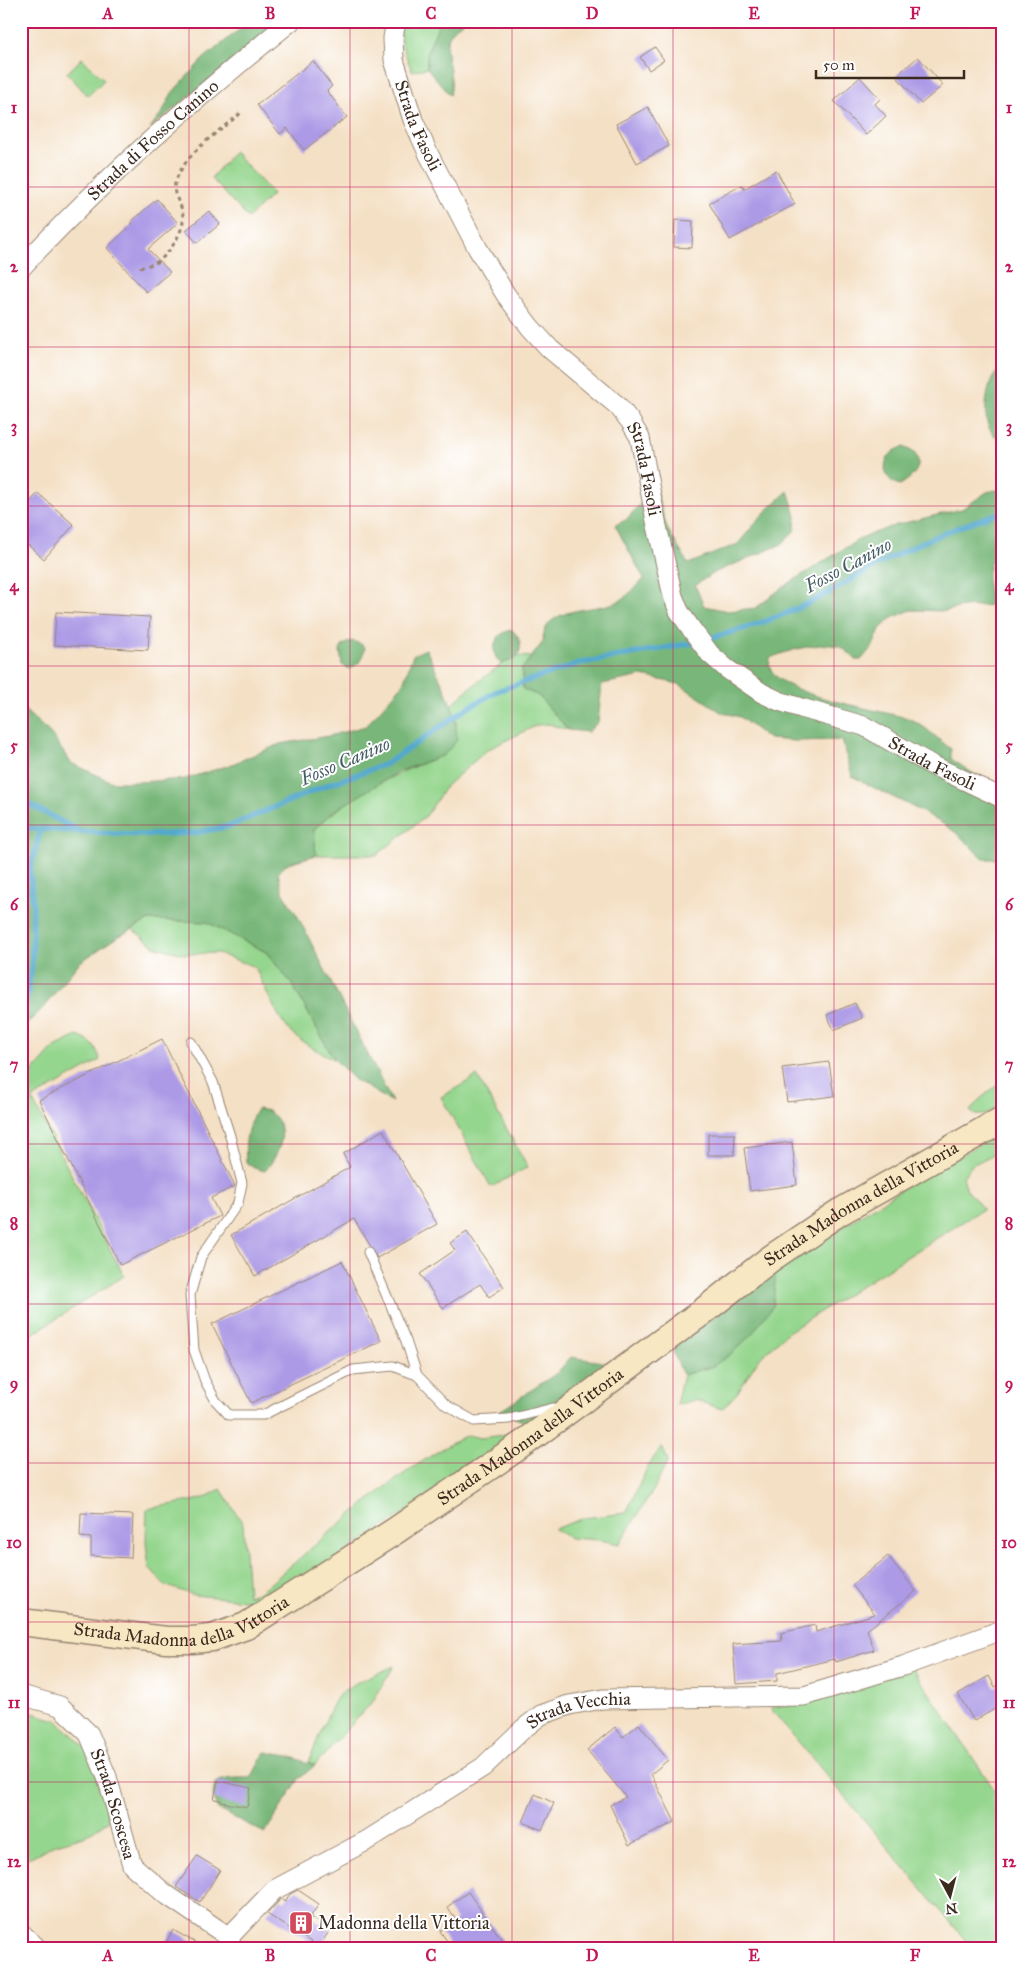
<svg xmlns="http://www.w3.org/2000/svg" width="1023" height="1969" font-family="'IM FELL Great Primer',serif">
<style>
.green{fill:#95d68e;stroke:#688056}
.forest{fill:#78b779;stroke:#5a704c}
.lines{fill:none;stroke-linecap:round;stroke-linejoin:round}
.stream{stroke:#52a8ce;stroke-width:5.5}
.building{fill:#ac9ae6}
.lane-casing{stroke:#988572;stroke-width:11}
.street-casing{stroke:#988572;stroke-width:21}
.secondary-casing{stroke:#988572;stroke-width:29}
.path{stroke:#988572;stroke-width:3;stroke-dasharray:4 4;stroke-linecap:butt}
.lane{stroke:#fff;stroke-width:9}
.street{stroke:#fff;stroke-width:19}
.secondary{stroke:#f7e8c3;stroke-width:26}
.grid{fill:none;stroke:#c2185b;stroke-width:1;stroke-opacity:0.55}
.labels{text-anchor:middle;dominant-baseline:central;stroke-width:4;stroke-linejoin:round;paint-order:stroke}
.street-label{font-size:18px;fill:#3b2a1e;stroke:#fff}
.poi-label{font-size:18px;fill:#3b2a1e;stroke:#fff;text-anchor:start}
.water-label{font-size:19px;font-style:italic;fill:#445c64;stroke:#fff}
.neatline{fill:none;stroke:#c2185b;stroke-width:2}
.grid-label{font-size:16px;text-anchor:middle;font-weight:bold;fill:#c2185b}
</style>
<rect width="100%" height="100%" fill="#fff"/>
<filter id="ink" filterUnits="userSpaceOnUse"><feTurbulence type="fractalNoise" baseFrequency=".02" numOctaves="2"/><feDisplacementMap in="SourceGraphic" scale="10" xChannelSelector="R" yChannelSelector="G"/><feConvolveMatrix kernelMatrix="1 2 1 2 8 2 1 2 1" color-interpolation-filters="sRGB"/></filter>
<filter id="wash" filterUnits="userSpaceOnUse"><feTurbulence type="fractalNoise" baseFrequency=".0096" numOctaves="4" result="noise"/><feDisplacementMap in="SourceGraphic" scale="20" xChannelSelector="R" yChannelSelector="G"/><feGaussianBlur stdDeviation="1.12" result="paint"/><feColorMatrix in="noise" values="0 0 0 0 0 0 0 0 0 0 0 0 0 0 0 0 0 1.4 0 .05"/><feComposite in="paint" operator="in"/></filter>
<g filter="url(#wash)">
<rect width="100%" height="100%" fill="#f4e0c5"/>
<!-- green -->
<path class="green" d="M400 21H440L427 53V68L412 71 401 43Z
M82 58 104 80 88 96 67 73Z
M234 152 273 194 248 218 211 178Z
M518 656 531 657 522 669 523 689 539 696 568 730 549 724 537 725 487 750 446 786 426 816 377 855H316L314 829C351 795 397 772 444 755L457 723 451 705 470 688 502 664Z
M149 920 207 922 266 952 292 984 334 1059C319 1052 303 1044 291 1032 278 1020 263 984 255 967L217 953 184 954 156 947 132 929Z
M77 1036C91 1041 96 1045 100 1060L32 1099 124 1276 21 1341V1084L55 1047Z
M477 1076 528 1167 491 1187 441 1097Z
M1002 1081V1105L984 1115H975L970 1111 979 1100Z
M1002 1132V1150L972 1165 963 1177 967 1190 983 1209 788 1332 758 1360 737 1393 722 1409 695 1400 676 1405 683 1375 713 1366 776 1269 915 1181Z
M526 1432 344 1553 263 1602 194 1595 164 1585 149 1568 146 1542 147 1509 202 1499 221 1489 243 1524 248 1596 260 1592C326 1537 390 1475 467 1435L480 1438Z
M662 1447 668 1461 654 1489 619 1544 600 1540 570 1538 554 1529 584 1518 626 1513 649 1464Z
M394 1666 373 1701 315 1765 309 1762C315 1747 331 1701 342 1692 357 1680 377 1674 394 1666Z
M913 1669 1002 1801V1948H972L770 1708 815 1700Z
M21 1710 57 1720 89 1751 109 1820 82 1838 80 1837 53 1845 27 1859 21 1854Z"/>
<!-- forest -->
<path class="forest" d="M250 21H281L150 128 163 111 172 93 203 59Z
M440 21H464C437 40 449 53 451 79 452 84 451 90 450 95L427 68V53Z
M1002 372V440C978 431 985 391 995 373Z
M904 447C907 449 913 451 915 454 925 467 910 479 900 485 884 481 880 463 893 452 895 450 900 448 904 447Z
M655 487 667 528 688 564 738 544 762 515 788 491 796 516 795 530 782 544 716 572 695 585 704 606 728 611 756 608 783 587 861 538 896 525 962 509 987 492 1002 489V556L990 563 987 578 991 605 963 607 945 611 911 610 892 618 880 629 873 646 861 660H856C852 656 846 650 841 647 824 640 786 651 770 658 759 697 890 709 914 721 927 728 939 740 951 749V759L974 774 1002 786V859H983C974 850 965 840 955 832 923 809 885 795 852 776L842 740 795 741 769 739 740 717 721 712 679 684 642 676 602 684 598 722 588 732 568 730 539 696 523 689 522 669 543 642C542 605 594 612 617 602 627 598 636 586 644 579L615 525 626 520Z
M512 630C521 638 522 645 518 656L502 664C487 653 495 632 512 630Z
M351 641 361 644 365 648 361 661 350 669 342 665 340 650 343 645Z
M426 649C439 678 457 707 457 740L444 755 398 772 334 811 314 829 316 855 288 863 278 873 283 893 298 917 392 1102 355 1080 334 1059 292 984 266 952 207 922 149 920 114 939 79 963 42 1009 21 1030V707L51 734 71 763 112 782H138L185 779 230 765 280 744 329 736 366 726 403 684 413 655Z
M257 1109 269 1111C272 1115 277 1119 279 1123 287 1139 275 1159 265 1171L254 1168 246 1162C244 1142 247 1126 257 1109Z
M776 1269 773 1306 752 1334 731 1354 713 1366 683 1375 672 1349Z
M571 1357 608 1363 630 1357 544 1420 527 1423 500 1411 557 1373Z
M265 1752 288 1756 315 1765 299 1779 265 1833 217 1809 213 1794 215 1783C226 1777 238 1778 251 1778Z"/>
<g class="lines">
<!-- stream -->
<path class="stream" d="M706 639C743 630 779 618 813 601 831 592 848 581 866 571 909 547 954 527 1002 512
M21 800 77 830
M21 828 146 835 194 833 230 826 327 785 386 764 466 709 497 691 581 663 693 643
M21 1028 32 967 33 906 30 870 41 829"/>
</g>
<g id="blocks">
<!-- building -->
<path class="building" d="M655 47 664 60 649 70 640 57Z
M918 57 943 85 921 104 896 76Z
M313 61 332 86 327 91 347 117 304 150 287 128 280 134 257 105Z
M860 77 880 99 875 104 886 116 866 135 834 101Z
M648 107 669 146 637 163 616 124Z
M776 170 795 204 730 240 709 203 742 185 744 189Z
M157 199 178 223 148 249 170 272 146 292 107 248 133 223 131 222Z
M209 211 220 224 197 243 186 230Z
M675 220 693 221 692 248 674 247Z
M38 493 74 525 44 559 21 539V512Z
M56 612 150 617 148 650 54 645Z
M855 1003 862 1018 834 1030 827 1015Z
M162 1039 235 1186 211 1198 220 1216 120 1265 39 1100Z
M829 1062 834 1096 787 1102 782 1068Z
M383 1130 437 1224 377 1258 354 1219 255 1276 231 1235 350 1167 343 1154Z
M708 1134H735L734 1155H708Z
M792 1142 797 1185 750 1191 744 1148Z
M467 1232 504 1287 489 1297 480 1284 443 1308 420 1274 455 1250 450 1243Z
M342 1261 381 1341 251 1403 212 1324Z
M81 1513 133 1515 131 1558 91 1556V1538L80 1537Z
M888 1556 916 1591 867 1630 874 1650 836 1662 835 1659 777 1673V1681L736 1684 733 1644 782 1641 781 1633 815 1625 816 1632 875 1614 852 1585Z
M989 1676 995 1687 1002 1683V1705L974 1721 958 1694Z
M639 1724 668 1760 651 1774 675 1822 629 1845 610 1805 626 1797 587 1750 615 1727 623 1737Z
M218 1781 251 1788 247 1807 221 1802V1800L214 1799Z
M535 1794 554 1803 542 1830 523 1822Z
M197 1856 220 1870 200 1902 176 1887Z
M298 1890 319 1904 310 1917 330 1930 319 1947 267 1914 281 1899 285 1901 290 1894Z
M468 1892 503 1941 494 1948H452L440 1931 456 1920 447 1907Z
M173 1930 205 1948H163Z"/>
</g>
</g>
<g filter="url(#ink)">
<use href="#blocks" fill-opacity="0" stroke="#988572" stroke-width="1"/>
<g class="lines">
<defs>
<path id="lane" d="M191 1042 213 1082 230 1136 242 1183 238 1203 201 1257 190 1295 194 1350 205 1381 216 1401 229 1415H263L353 1370 393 1366 417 1375
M368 1252 406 1341 417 1375 446 1405 474 1421 509 1419 553 1408 558 1409"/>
<g id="street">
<path id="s1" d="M396 21 393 38 394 60 413 120 429 155 478 249 506 295 530 327 550 349 618 406 630 421 640 438 657 526 673 596 679 611 692 630 710 654 727 669 762 693 779 701 801 708 864 726 932 765 1002 798"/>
<path id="s2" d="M21 268C104 178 196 98 291 21"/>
<path id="s3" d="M21 1695 60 1706 89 1734 107 1777 132 1865 164 1893 229 1937"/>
<path d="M21 1933 37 1948"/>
<path id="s4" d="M232 1948 229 1937 274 1890 366 1841 483 1767 523 1729 541 1715 569 1705 603 1699 804 1696 903 1666 1002 1630"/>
</g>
<g id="secondary">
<path id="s5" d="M21 1622 166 1640H192L212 1638 246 1626 395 1531 524 1443 701 1313 770 1259 838 1213 1002 1120"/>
</g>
</defs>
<!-- lane casing -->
<use href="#lane" class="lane-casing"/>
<!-- street casing -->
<use href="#street" class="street-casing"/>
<!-- secondary casing -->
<use href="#secondary" class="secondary-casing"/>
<!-- path -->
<path class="path" d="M140 268C147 265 156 264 161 259 171 251 185 229 183 216 182 201 170 196 176 180 187 151 220 131 242 112"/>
<!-- lane -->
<use href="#lane" class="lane"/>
<!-- street -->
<use href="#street" class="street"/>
<!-- secondary -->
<use href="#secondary" class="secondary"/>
</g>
</g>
<!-- grid -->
<path class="grid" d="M189 21V1948M350 21V1948M512 21V1948M673 21V1948M834 21V1948M21 187H1002M21 347H1002M21 506H1002M21 666H1002M21 825H1002M21 984H1002M21 1144H1002M21 1304H1002M21 1463H1002M21 1622H1002M21 1782H1002"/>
<!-- icons -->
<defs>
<symbol id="building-square" viewBox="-11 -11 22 22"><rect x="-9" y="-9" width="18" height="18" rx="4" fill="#d1495b" stroke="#fff"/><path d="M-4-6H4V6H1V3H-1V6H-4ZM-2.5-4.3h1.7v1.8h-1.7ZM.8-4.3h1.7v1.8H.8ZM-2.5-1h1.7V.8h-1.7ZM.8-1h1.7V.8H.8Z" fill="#fff"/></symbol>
</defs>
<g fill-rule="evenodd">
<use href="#building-square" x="287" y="1909" width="28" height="28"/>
</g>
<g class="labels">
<!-- street labels -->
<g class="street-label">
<text stroke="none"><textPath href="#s1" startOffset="109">Strada Fasoli</textPath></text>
<text stroke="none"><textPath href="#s2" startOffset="184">Strada di Fosso Canino</textPath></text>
<text stroke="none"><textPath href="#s1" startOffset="529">Strada Fasoli</textPath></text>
<text stroke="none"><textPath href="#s1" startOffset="979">Strada Fasoli</textPath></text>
<text stroke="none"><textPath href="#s5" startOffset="975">Strada Madonna della Vittoria</textPath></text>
<text stroke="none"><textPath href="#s5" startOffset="570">Strada Madonna della Vittoria</textPath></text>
<text stroke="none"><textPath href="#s5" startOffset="165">Strada Madonna della Vittoria</textPath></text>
<text stroke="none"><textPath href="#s4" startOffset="435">Strada Vecchia</textPath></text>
<text stroke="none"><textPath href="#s3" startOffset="155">Strada Scoscesa</textPath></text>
</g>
<!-- poi labels -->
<g class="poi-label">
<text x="318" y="1923">Madonna della Vittoria</text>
</g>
<!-- water labels -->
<g class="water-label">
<text transform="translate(848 565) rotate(-28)">Fosso Canino</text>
<text transform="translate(345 761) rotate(-23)">Fosso Canino</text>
</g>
</g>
<!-- margin -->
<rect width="1023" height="1969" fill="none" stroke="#fff" stroke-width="55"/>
<!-- north arrow -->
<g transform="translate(950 1896) rotate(173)" stroke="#ffffff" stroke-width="4" paint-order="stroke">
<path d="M0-4L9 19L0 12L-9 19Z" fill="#3b2a1e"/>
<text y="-8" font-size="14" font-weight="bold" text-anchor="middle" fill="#3b2a1e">N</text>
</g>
<!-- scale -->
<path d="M816 70v8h148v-8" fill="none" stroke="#3b2a1e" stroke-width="2.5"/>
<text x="823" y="70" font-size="15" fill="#3b2a1e" stroke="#ffffff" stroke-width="4" paint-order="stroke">50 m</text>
<rect x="28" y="28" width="968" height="1914" class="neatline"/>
<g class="grid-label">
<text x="108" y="19">A</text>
<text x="270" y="19">B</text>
<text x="431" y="19">C</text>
<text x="592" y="19">D</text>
<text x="754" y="19">E</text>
<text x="915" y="19">F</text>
<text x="14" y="113">1</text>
<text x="1009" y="113">1</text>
<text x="14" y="272">2</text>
<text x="1009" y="272">2</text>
<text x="14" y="432">3</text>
<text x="1009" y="432">3</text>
<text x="14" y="591">4</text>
<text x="1009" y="591">4</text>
<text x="14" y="751">5</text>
<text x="1009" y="751">5</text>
<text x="14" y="910">6</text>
<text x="1009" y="910">6</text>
<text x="14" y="1070">7</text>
<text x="1009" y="1070">7</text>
<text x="14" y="1229">8</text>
<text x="1009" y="1229">8</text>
<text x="14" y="1389">9</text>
<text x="1009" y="1389">9</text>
<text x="14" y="1548">10</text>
<text x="1009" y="1548">10</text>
<text x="14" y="1708">11</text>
<text x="1009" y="1708">11</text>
<text x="14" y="1867">12</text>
<text x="1009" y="1867">12</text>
<text x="108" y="1961">A</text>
<text x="270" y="1961">B</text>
<text x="431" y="1961">C</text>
<text x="592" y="1961">D</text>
<text x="754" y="1961">E</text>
<text x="915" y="1961">F</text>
</g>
</svg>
